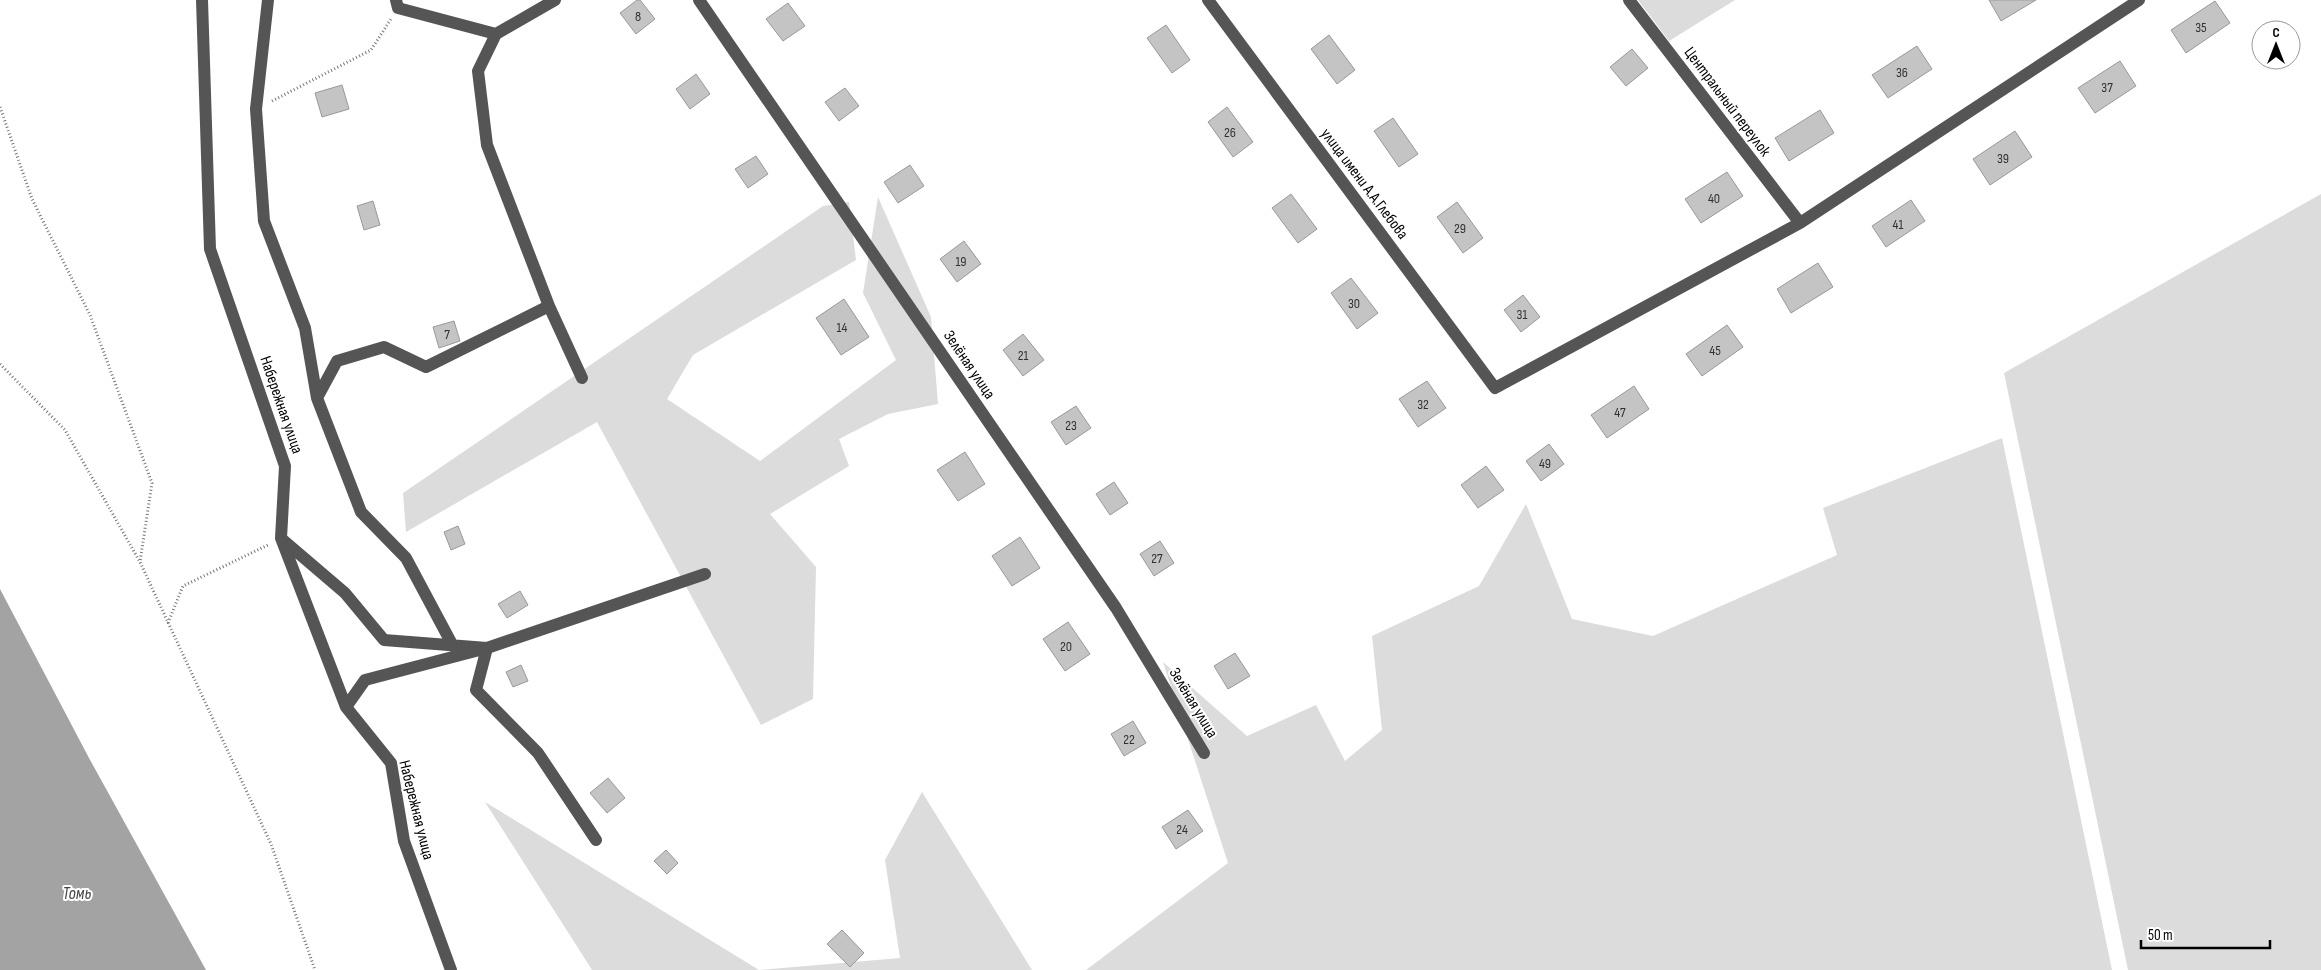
<svg xmlns="http://www.w3.org/2000/svg" width="2321" height="970" font-family="'Sofia Sans Condensed',sans-serif">
<style>
.green{fill:#dcdcdc}
.water{fill:#a3a3a3}
.building{fill:#c4c4c4;stroke:#999}
.lines{fill:none;stroke-linecap:round;stroke-linejoin:round}
.path{stroke:#777;stroke-width:3;stroke-dasharray:1 2.5;stroke-linecap:butt}
.minor{stroke:#555;stroke-width:12}
.labels{text-anchor:middle;dominant-baseline:central;stroke-width:4;stroke-linejoin:round;paint-order:stroke}
.number-label{font-size:14px;fill:#313131}
.street-label{font-size:16px;fill:#000;stroke:#fff}
.water-label{font-size:18px;font-style:italic;fill:#444;stroke:#fff}
</style>
<rect width="100%" height="100%" fill="#fff"/>
<!-- green -->
<path class="green" d="M1638 0H1735L1669 41Z
M2321 194V970H2128L2004 373Z
M878 197 931 317 938 404 888 414 839 439 849 466 770 514 816 567 813 699 761 725 597 422 406 532 403 493 823 206 849 202 856 260 693 355 667 399 760 461 896 360 863 293Z
M2002 438 2112 970H1086L1228 863 1163 662 1247 736 1316 705 1345 761 1382 730 1372 636 1479 586 1526 504 1572 619 1653 636 1837 555 1823 508Z
M922 792 1032 970H592L485 802 759 970 900 958 885 860Z"/>
<!-- water -->
<path class="water" d="M0 589 89 758 206 970H0Z"/>
<!-- building -->
<path class="building" d="M637 0H640L655 19 636 34 620 13Z
M1989 0H2036L2001 21Z
M2215 1 2230 23 2186 53 2171 30Z
M788 3 805 26 783 41 766 19Z
M1166 25 1190 60 1172 73 1147 38Z
M1329 35 1355 70 1337 84 1311 49Z
M1917 46 1932 69 1888 98 1872 75Z
M1632 49 1648 68 1626 86 1610 67Z
M2120 61 2136 86 2095 113 2078 88Z
M696 74 710 94 690 109 676 89Z
M342 85 349 109 322 117 315 93Z
M845 88 859 106 839 121 825 102Z
M1227 107 1253 142 1233 157 1208 122Z
M1820 110 1834 133 1789 161 1775 138Z
M1393 118 1418 154 1399 167 1374 131Z
M2015 131 2032 157 1990 185 1973 159Z
M756 156 768 174 748 188 735 169Z
M910 165 924 186 898 203 884 182Z
M1727 172 1743 196 1701 223 1685 199Z
M1291 194 1317 229 1298 243 1272 208Z
M1911 200 1925 221 1886 247 1872 226Z
M373 201 380 225 364 230 357 206Z
M1457 202 1483 238 1463 253 1437 217Z
M964 241 981 264 957 282 940 259Z
M1818 263 1833 287 1791 313 1777 289Z
M1351 278 1378 313 1357 329 1331 293Z
M1523 295 1540 317 1521 332 1504 310Z
M844 299 869 337 841 355 816 318Z
M454 321 460 341 439 348 433 327Z
M1727 325 1743 347 1702 376 1686 354Z
M1023 334 1044 360 1023 376 1003 350Z
M1427 381 1446 408 1418 427 1399 399Z
M1634 386 1649 409 1607 438 1591 415Z
M1076 406 1091 428 1066 445 1051 422Z
M1549 444 1564 464 1541 481 1526 461Z
M965 452 985 484 958 501 937 470Z
M1486 466 1504 490 1478 508 1461 485Z
M1114 482 1128 503 1110 515 1096 494Z
M458 526 465 544 451 550 444 532Z
M1020 537 1040 568 1012 586 992 556Z
M1160 541 1174 563 1154 576 1140 554Z
M520 591 528 605 507 618 498 604Z
M1068 622 1090 654 1065 671 1043 639Z
M1235 653 1250 676 1228 689 1214 666Z
M521 665 528 681 513 687 506 672Z
M1133 721 1146 743 1124 756 1111 734Z
M608 778 625 798 607 813 590 793Z
M1188 810 1203 831 1176 849 1162 827Z
M666 850 678 863 667 874 654 861Z
M842 930 864 953 850 967 827 944Z"/>
<g class="lines">
<!-- path -->
<path class="path" d="M272 101 371 50 391 19
M0 107 32 199 90 315 152 483 140 562 271 844 315 970
M0 364 65 430 140 562
M168 623 183 586 270 544"/>
<!-- minor -->
<path class="minor" d="M202 0 210 249 285 466 281 538 346 707 391 763 404 841 451 970
M268 0 256 109 264 221 305 328 317 398 361 512 406 558 453 646
M396 0 398 8 496 34 555 0
M699 0 1116 608 1204 753
M1208 0 1495 388 1800 223 2139 0
M1629 0 1800 223
M549 306 582 378
M317 398 337 361 384 347 426 367 549 306 487 145 478 71 496 34
M283 540 345 593 384 640 487 648 476 690 538 753 596 840
M346 707 365 680 487 648 705 574"/>
</g>
<g class="labels">
<!-- number labels -->
<g class="number-label">
<text x="638" y="16">8</text>
<text x="2201" y="27">35</text>
<text x="1902" y="72">36</text>
<text x="2107" y="87">37</text>
<text x="1230" y="132">26</text>
<text x="2003" y="158">39</text>
<text x="1714" y="198">40</text>
<text x="1898" y="224">41</text>
<text x="1460" y="228">29</text>
<text x="961" y="261">19</text>
<text x="1354" y="303">30</text>
<text x="1522" y="314">31</text>
<text x="842" y="327">14</text>
<text x="447" y="334">7</text>
<text x="1715" y="350">45</text>
<text x="1023" y="355">21</text>
<text x="1423" y="404">32</text>
<text x="1620" y="412">47</text>
<text x="1071" y="425">23</text>
<text x="1545" y="463">49</text>
<text x="1157" y="558">27</text>
<text x="1066" y="646">20</text>
<text x="1129" y="739">22</text>
<text x="1182" y="829">24</text>
</g>
<!-- street labels -->
<g class="street-label">
<text transform="translate(1727 102) rotate(53)">Центральный переулок</text>
<text transform="translate(1364 184) rotate(53)">улица имени А.А.Глебова</text>
<text transform="translate(969 365) rotate(56)">Зелёная улица</text>
<text transform="translate(281 405) rotate(71)">Набережная улица</text>
<text transform="translate(1193 703) rotate(59)">Зелёная улица</text>
<text transform="translate(416 810) rotate(76)">Набережная улица</text>
</g>
<!-- water labels -->
<g class="water-label">
<text x="77" y="893">Томь</text>
</g>
</g>
<!-- north arrow -->
<g transform="translate(2276 45)"><circle r="24" fill="#ffffff" stroke="#999999"/>
<path d="M0-4L9 19L0 12L-9 19Z" fill="#000000"/>
<text y="-8" font-size="14" font-weight="bold" text-anchor="middle" fill="#000000">С</text>
</g>
<!-- scale -->
<path d="M2141 940v8h129v-8" fill="none" stroke="#000000" stroke-width="2.5"/>
<text x="2148" y="940" font-size="15" fill="#000000" stroke="#ffffff" stroke-width="4" paint-order="stroke">50 m</text>
</svg>
